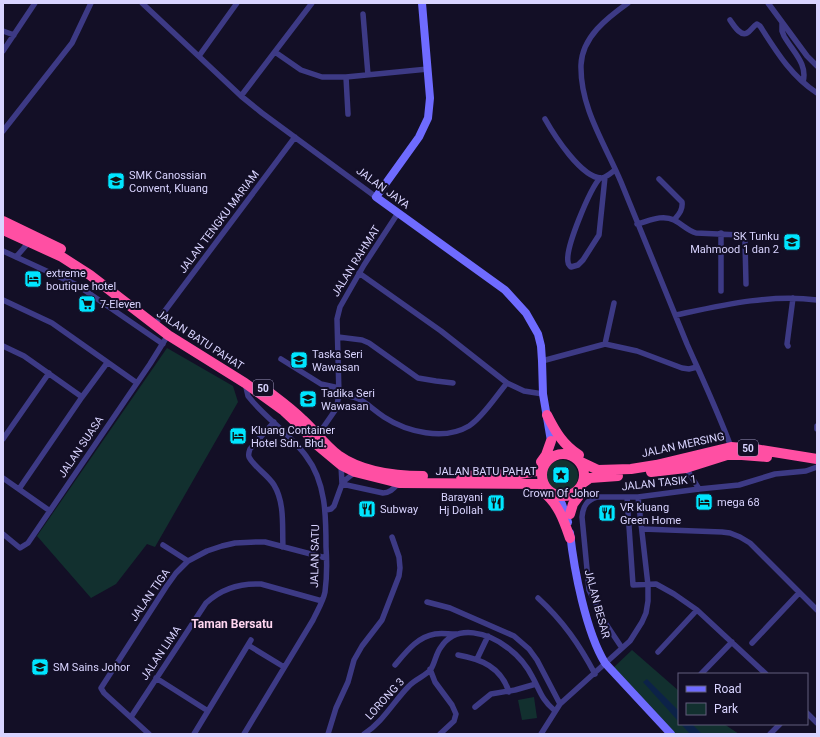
<svg xmlns="http://www.w3.org/2000/svg" width="820" height="737" font-family="Roboto,sans-serif">
<style>
.green{fill:#12302f}
.water{fill:#0c2248}
.lines{fill:none;stroke-linecap:round;stroke-linejoin:round}
.street{stroke:#3d3a85;stroke-width:5.5}
.secondary{stroke:#6f6bff;stroke-width:8}
.highway{stroke:#ff4fa3;stroke-width:10}
.labels{text-anchor:middle;dominant-baseline:central;stroke-width:4;stroke-linejoin:round;paint-order:stroke}
.shield{fill:#130f26;stroke:#9e99be;stroke-width:1}
.shield-label{font-size:10px;font-weight:bold;fill:#d9d4ff}
.poi-label{font-size:11px;fill:#d9d4ff;stroke:#130f26;text-anchor:start}
.street-label{font-size:11px;fill:#d9d4ff;stroke:#130f26}
.neighbourhood-label{font-size:12px;font-weight:bold;fill:#ffd6f0;stroke:#130f26}
</style>
<rect width="100%" height="100%" fill="#130f26"/>
<!-- green -->
<path class="green" d="M167 348 233 386 238 402 155 547 147 544 116 584 91 598 37 536Z
M546 476a16 16 0 1 1 32 0a16 16 0 1 1-32 0Z
M632 650 679 691V724H724L739 734H674L612 669Z
M534 697 537 718 522 720 518 700Z"/>
<!-- water -->
<path class="water" d="M647 679 679 711V722L643 682Z
M681 724H692L702 734H690Z"/>
<g class="lines">
<!-- street -->
<path class="street" d="M142 3 241 96 262 113 376 197
M628 3C607 18 582 37 581 65 580 108 605 144 621 182 643 236 665 290 687 344 702 378 718 412 731 447
M768 3 807 56 817 66
M363 14 368 75
M730 20C733 24 740 37 747 33 751 31 753 26 757 24L760 26C776 51 791 76 817 93
M782 23V31L784 36C793 52 808 64 803 82
M3 31 14 35
M3 51 35 3
M275 52 301 70 322 77H346L428 69
M199 56 237 3
M346 77 348 114
M241 96 312 3
M545 119C554 135 582 179 602 178 607 177 611 173 615 170
M3 131 72 43 91 3
M600 178C590 189 565 248 568 262 568 265 569 265 571 267L578 265 583 260 599 235 605 177
M659 179 682 202C683 210 679 214 674 220
M637 224C649 221 662 214 674 220 682 224 687 230 696 233L740 235 743 237 745 242 746 284
M3 251 77 285 163 344
M16 257 29 242
M359 273 441 331 507 383 524 391 543 394
M721 291V233
M3 300 52 323 137 383
M676 315C723 305 769 294 817 300
M158 320 295 137
M338 337 362 340 369 343 418 378 436 381 453 383
M605 344 614 303
M3 346 24 356 82 397
M788 346 787 344 793 298
M281 359 321 384 339 388
M542 361 605 344 637 351 682 368 689 369 697 367
M339 395C363 396 366 405 384 417 407 432 444 441 469 426 483 417 496 396 507 383
M274 422 250 449C249 452 248 454 249 457 254 467 268 475 274 485 285 503 282 527 283 547
M817 426V429
M318 435 336 409 339 395 337 319 340 307 364 265 398 213
M3 439 49 373
M686 468 699 489
M3 478 50 511
M343 482 355 472
M342 484 383 493C390 493 394 488 399 483
M19 489 82 397 107 363
M627 497 633 585 656 584 674 594 697 610 766 674
M326 510 331 509 334 506 342 484 341 465
M642 529 722 532 730 533 740 537 750 543 817 610
M3 534 20 548 28 543 150 364 168 335
M163 545 188 561
M538 598C563 621 579 644 595 674
M427 602 450 608 514 636 529 649 537 660 560 704
M752 643 799 593
M248 645 284 667
M622 648 606 624 589 590 582 517C583 506 587 500 597 497H638L699 489 739 485 775 474 806 471 817 467
M658 652 697 610
M458 655C481 659 501 667 509 692
M477 659 488 636
M395 665C406 652 417 637 435 634 441 633 448 634 455 634
M430 669 435 682 452 705 456 714 454 721 440 734
M701 674 732 642
M156 678 208 711
M475 707 491 694 515 690 536 684
M807 713 817 723
M131 717 206 603C222 588 240 583 261 584L322 601
M149 734 104 693 101 688 166 587 176 573 188 561 207 551 222 546 235 543 256 542H265L326 558
M194 734 251 640
M244 734 313 620C317 611 323 602 325 592 327 577 327 562 326 547 326 516 326 482 306 456 291 436 270 421 253 402L248 396 245 383
M328 734 336 708 348 682 354 660 362 646 382 620 399 576 400 568 399 557 392 537
M364 734C383 722 394 701 409 686 415 679 426 676 431 669 435 663 436 653 441 647 457 623 489 633 508 648 519 656 527 666 533 678 540 691 542 700 554 710
M541 734 560 704 630 641 642 622 646 613 648 601V585L638 497
M770 734 780 724"/>
<!-- secondary -->
<path class="secondary" d="M422 3 430 98 428 118 419 137 376 197 505 290 526 313 538 334 541 346 542 361 543 394 551 441 550 446
M554 495 562 504 568 522
M570 533C574 570 586 632 605 663L671 734"/>
<!-- highway -->
<path class="highway" d="M3 221 61 249
M3 230 62 257 90 275 168 335 245 383 284 411 299 425 317 445 341 465 355 472 399 483 544 484
M265 389C278 399 291 408 303 420 315 431 325 445 338 455 362 472 394 476 423 476
M547 415C555 431 563 445 579 455
M542 475a21 21 0 1 1 42 0a21 21 0 1 1-42 0Z
M579 461 598 470 631 469 656 465 731 447 755 449 817 459
M541 462 546 455 551 441
M651 472 686 468 727 455H742L767 457
M461 476 520 474 542 470
M583 483 590 478 618 476
M543 492C558 503 564 521 570 538
M570 514 573 504 582 492"/>
</g>
<!-- icons -->
<defs>
<symbol id="school-square" viewBox="-11 -11 22 22"><rect x="-9" y="-9" width="18" height="18" rx="4" fill="#00e5ff" stroke="#130f26"/><path d="M0-5L7-2L0 1L-7-2ZM-4 1L0 2.5L4 1V4Q0 6-4 4Z" fill="#111"/></symbol>
<symbol id="hotel-square" viewBox="-11 -11 22 22"><rect x="-9" y="-9" width="18" height="18" rx="4" fill="#00e5ff" stroke="#130f26"/><path d="M-6-4.5h1.5V1H6V5H4.5V3h-9V5H-6ZM-4 0a1.8 1.8 0 1 1 3.6 0ZM.5 0V-2.5h3Q6-2.5 6 0Z" fill="#111"/></symbol>
<symbol id="supermarket-square" viewBox="-11 -11 22 22"><rect x="-9" y="-9" width="18" height="18" rx="4" fill="#00e5ff" stroke="#130f26"/><path d="M-6-5.5h2.5l.6 2H6L4.5 2H-2.5L-4.4-4H-6ZM-1.5 3.2a1.3 1.3 0 1 0 .1 0ZM3 3.2a1.3 1.3 0 1 0 .1 0Z" fill="#111"/></symbol>
<symbol id="sight-square" viewBox="-11 -11 22 22"><rect x="-9" y="-9" width="18" height="18" rx="4" fill="#00e5ff" stroke="#130f26"/><path d="M0-6L1.8-2.2L6-1.7L2.9 1.2L3.7 5.4L0 3.3L-3.7 5.4L-2.9 1.2L-6-1.7L-1.8-2.2Z" fill="#111"/></symbol>
<symbol id="restaurant-square" viewBox="-11 -11 22 22"><rect x="-9" y="-9" width="18" height="18" rx="4" fill="#00e5ff" stroke="#130f26"/><path d="M-5-6h1v4h1v-4h1v4h1v-4h1v5L-1.5 .5V6h-2V.5L-5-1ZM5-6V6H3V1.5H1.5Q1.5-4 5-6Z" fill="#111"/></symbol>
</defs>
<g fill-rule="evenodd">
<use href="#school-square" x="106" y="171" width="20" height="20"/>
<use href="#school-square" x="782" y="232" width="20" height="20"/>
<use href="#hotel-square" x="23" y="269" width="20" height="20"/>
<use href="#supermarket-square" x="77" y="294" width="20" height="20"/>
<use href="#school-square" x="289" y="350" width="20" height="20"/>
<use href="#school-square" x="298" y="389" width="20" height="20"/>
<use href="#hotel-square" x="228" y="426" width="20" height="20"/>
<use href="#sight-square" x="551" y="465" width="20" height="20"/>
<use href="#hotel-square" x="694" y="492" width="20" height="20"/>
<use href="#restaurant-square" x="486" y="493" width="20" height="20"/>
<use href="#restaurant-square" x="357" y="499" width="20" height="20"/>
<use href="#restaurant-square" x="597" y="503" width="20" height="20"/>
<use href="#school-square" x="30" y="657" width="20" height="20"/>
</g>
<g class="labels">
<!-- shield labels -->
<g class="shield">
<rect x="253" y="380" width="20" height="16" rx="3"/>
<rect x="738" y="440" width="20" height="16" rx="3"/>
</g>
<g class="shield-label">
<text x="263" y="388">50</text>
<text x="748" y="448">50</text>
</g>
<!-- poi labels -->
<g class="poi-label">
<text x="129" y="175">SMK Canossian<tspan x="129" dy="13">Convent, Kluang</tspan></text>
<text x="779" y="236" text-anchor="end">SK Tunku<tspan x="779" dy="13">Mahmood 1 dan 2</tspan></text>
<text x="46" y="273">extreme<tspan x="46" dy="13">boutique hotel</tspan></text>
<text x="100" y="304">7-Eleven</text>
<text x="312" y="354">Taska Seri<tspan x="312" dy="13">Wawasan</tspan></text>
<text x="321" y="393">Tadika Seri<tspan x="321" dy="13">Wawasan</tspan></text>
<text x="251" y="430">Kluang Container<tspan x="251" dy="13">Hotel Sdn. Bhd.</tspan></text>
<text x="561" y="493" text-anchor="middle">Crown Of Johor</text>
<text x="483" y="497" text-anchor="end">Barayani<tspan x="483" dy="13">Hj Dollah</tspan></text>
<text x="717" y="502">mega 68</text>
<text x="620" y="507">VR kluang<tspan x="620" dy="13">Green Home</tspan></text>
<text x="380" y="509">Subway</text>
<text x="53" y="667">SM Sains Johor</text>
</g>
<!-- street labels -->
<g class="street-label">
<text transform="translate(383 188) rotate(36)">JALAN JAYA</text>
<text transform="translate(219 222) rotate(-53)">JALAN TENGKU MARIAM</text>
<text transform="translate(356 261) rotate(-58)">JALAN RAHMAT</text>
<text transform="translate(200 340) rotate(33)">JALAN BATU PAHAT</text>
<text transform="translate(683 445) rotate(-12)">JALAN MERSING</text>
<text transform="translate(81 447) rotate(-56)">JALAN SUASA</text>
<text x="486" y="471">JALAN BATU PAHAT</text>
<text transform="translate(659 483) rotate(-6)">JALAN TASIK 1</text>
<text transform="translate(315 556) rotate(-89)">JALAN SATU</text>
<text transform="translate(150 595) rotate(-55)">JALAN TIGA</text>
<text transform="translate(597 604) rotate(75)">JALAN BESAR</text>
<text transform="translate(161 653) rotate(-56)">JALAN LIMA</text>
<text transform="translate(385 699) rotate(-48)">LORONG 3</text>
</g>
<!-- neighbourhood labels -->
<g class="neighbourhood-label">
<text x="232" y="624">Taman Bersatu</text>
</g>
</g>
<!-- border -->
<rect width="820" height="737" fill="none" stroke="#d9d4ff" stroke-width="8"/>
<!-- legend -->
<rect x="678" y="673" width="130" height="52" fill="#130f26" stroke="#625e7d"/>
<rect x="686" y="686" width="20" height="6" fill="#6f6bff" stroke="#625e7d"/>
<text x="714" y="693" font-size="12" fill="#d9d4ff">Road</text>
<rect x="686" y="703" width="20" height="12" fill="#12302f" stroke="#625e7d"/>
<text x="714" y="713" font-size="12" fill="#d9d4ff">Park</text>
</svg>
